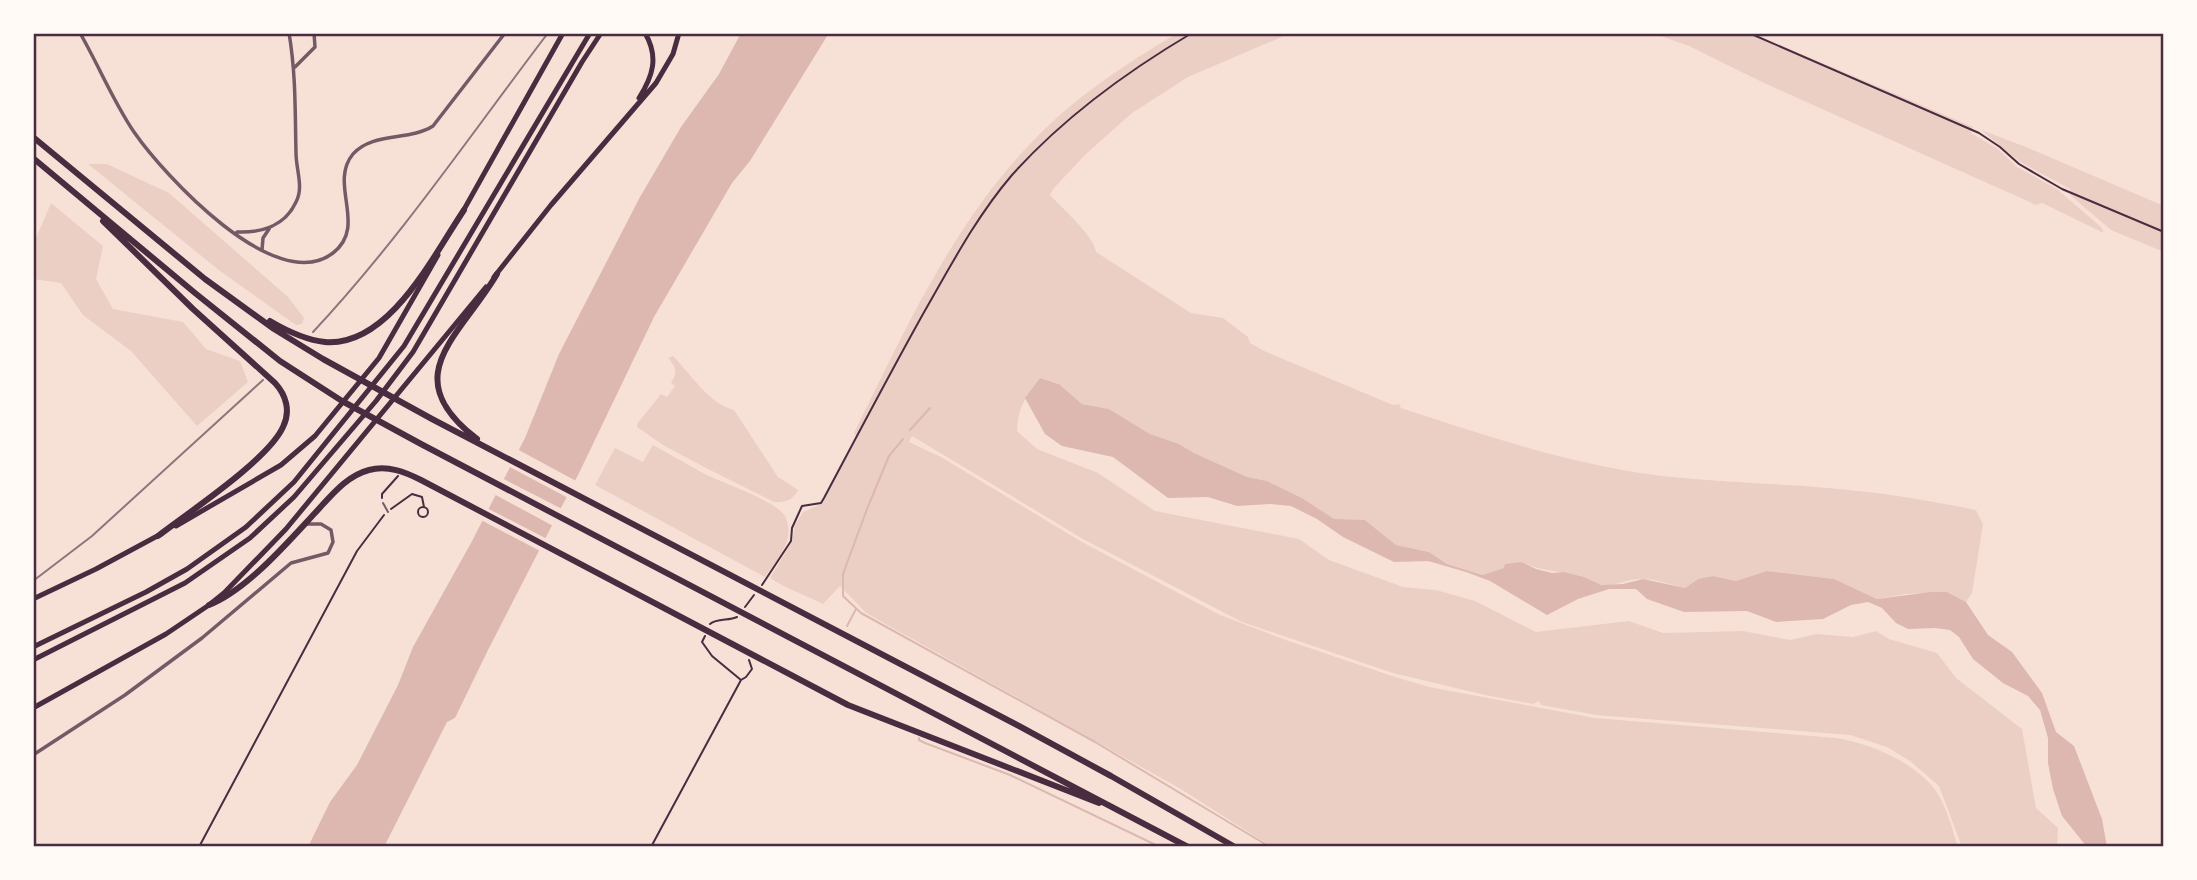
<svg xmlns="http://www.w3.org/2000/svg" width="2197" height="880" font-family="'Sofia Sans Condensed',sans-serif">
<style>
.green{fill:#ebcfc5}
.water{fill:#dcb8b0}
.pier{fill:#f7e1d7}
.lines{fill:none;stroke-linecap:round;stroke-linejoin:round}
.stream{stroke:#dcb8b0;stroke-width:2}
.path{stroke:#4a2c40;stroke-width:2}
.service{stroke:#755966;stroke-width:2}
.minor{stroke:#755966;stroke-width:3.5}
.primary{stroke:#4a2c40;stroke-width:5}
.motorway{stroke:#4a2c40;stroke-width:6}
.rail{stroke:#8f747c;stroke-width:2}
.neatline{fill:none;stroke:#4a2c40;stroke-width:2.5}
</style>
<rect width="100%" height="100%" fill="#f7e1d7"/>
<!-- green -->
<path class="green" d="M1178 33H1291L1188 77 1132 113 1086 154 1054 188 1050 195C1063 209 1094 236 1096 252L1191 313 1223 318 1248 337 1250 343 1264 351 1393 405 1399 404 1401 408C1474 432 1546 456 1622 470 1689 482 1760 482 1828 488 1878 492 1927 500 1976 510L1983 524 1972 593 1966 602 1947 592 1906 594 1877 599 1833 579 1767 571 1736 581 1713 576 1698 579 1685 588C1671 585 1656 579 1642 579 1630 578 1618 585 1605 585 1596 585 1588 578 1580 576 1559 570 1541 572 1522 562L1484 575 1447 564 1429 552 1396 545 1365 520H1334L1302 498 1267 481 1247 477 1194 453 1179 444 1150 434 1109 409 1082 404 1058 383 1040 378C1026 397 1018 406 1017 431L1037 449 1098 473 1155 511 1299 539 1329 560 1403 587 1436 590 1475 601 1536 632 1629 621 1663 633 1743 631 1790 640 1817 634 1853 637 1876 631 1889 639 1937 653 1956 678 2022 729 2036 808 2058 828 2057 847H1962L1939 786 1910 761 1887 747 1850 735 1596 715 1541 705 1539 701 1533 704 1485 695 1393 673 1242 622 1083 539 912 436 909 442 941 457 1082 542 1220 615 1283 639 1392 676 1429 687 1595 718 1836 738C1869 743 1915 762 1936 791 1947 807 1952 829 1958 847H1272L1179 788 866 613 840 586 823 604C805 595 787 589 770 578L792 542 795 525 803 512 821 504 857 438 854 433C903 334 952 225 1030 144 1072 99 1125 64 1178 33Z
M1652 33H1752L1973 127 1971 133 1998 149 2017 167 2057 189 2101 227 2104 233 2042 203 2036 205 1764 83 1689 46Z
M1981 130 2026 147 2164 206V252L2111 230 2070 195V189L2020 162Z
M88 164H107L169 193 288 297 304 318 302 324 296 325 220 271Z
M51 203 103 246 96 279 113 309 183 322 206 349 240 361 248 382 197 426 131 351 83 315 61 283 33 279V245Z
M673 356C690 373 709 404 734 410L778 477 798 490C792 501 786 502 774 502L704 467 663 445 637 427V424L661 394 667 397 675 386 671 383C678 372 676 367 668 358Z
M653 445C669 454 685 463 701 472 719 482 779 501 786 518 795 541 777 560 765 577L595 485 615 448 643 462Z"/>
<!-- water -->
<path class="water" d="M741 33H829L750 161 732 183 654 317 580 471 488 650 455 718 447 722 384 847H308L330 802 357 765 398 685 413 647 471 543 525 438 559 354 640 197 681 127 719 74Z
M1040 378 1059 384 1082 404 1109 409 1150 434 1179 444 1194 453 1247 477 1267 481 1302 498 1334 519 1365 520 1396 545 1429 552 1447 564 1483 575 1504 568 1505 564 1522 562 1536 569 1552 573 1564 572 1584 577 1601 585 1623 584 1643 579 1685 588 1698 579 1713 576 1736 581 1767 571 1834 579 1877 599 1931 592H1947L1966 602 1988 635 2012 652 2042 693 2056 732 2074 746 2102 819 2107 847H2087L2062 816 2053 789 2048 763V738L2040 710 2028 696 2003 683 1973 659 1959 637 1950 630 1935 628 1908 629 1896 623 1882 608 1868 602 1851 605 1823 619 1776 622 1747 611 1684 612 1647 599 1636 589H1609L1578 599 1547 615 1490 581 1466 572 1428 561 1394 562 1343 537 1317 519 1291 506 1270 504 1237 506 1208 497 1168 498 1113 457 1062 446 1045 434 1025 398Z"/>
<!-- pier -->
<path class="pier" d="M515 448 578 482 570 499 506 465Z
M500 477 564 510 555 527 492 493Z
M485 507 549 540 542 552 479 519Z"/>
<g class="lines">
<!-- stream -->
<path class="stream" d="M910 430 930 408
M903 439 889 456 867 509 843 574V596L861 613 1095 742 1270 847
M847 626 856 609
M919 738V740L925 743 1010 775 1160 847"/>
<!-- path -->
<path class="path" d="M1749 33 1979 133 2000 147 2019 164 2062 189 2164 232
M382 498V494L398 476
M418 512a5 5 0 1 1 10 0a5 5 0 1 1-10 0Z
M391 509 412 494 422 497 424 507
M762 585 791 541 792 528 802 506 821 503 824 498C857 436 889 375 923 314 950 267 976 217 1012 175 1063 118 1126 72 1192 33
M745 607 754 595
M710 624C717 618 729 621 737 617
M705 636 702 642 712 656 741 680
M199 847 357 551 384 515
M651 847 741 680 746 677 752 669 749 660"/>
<!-- service -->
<path class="service" d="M383 503 388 512"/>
<!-- minor -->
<path class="minor" d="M80 33C99 66 113 101 134 132 163 174 275 297 333 253 368 226 328 184 353 154 372 132 410 141 433 126L505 33
M295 67 315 47 314 33
M237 232C261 233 285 226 296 202 304 187 296 170 296 153 295 112 296 74 289 33
M262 250 263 238 269 229
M33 755 125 695 202 638 291 563 328 553 333 542 331 530 321 524H307"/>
<!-- primary -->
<path class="primary" d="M639 98C653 76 659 57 645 33
M462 213 563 33
M494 277 551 205 656 83 673 54 679 33
M176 526 281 465 315 436 379 358 438 255
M33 599 96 569 161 534
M33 647 146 592 187 569 246 527 294 482 404 346 590 33
M33 660 185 583 250 538 294 497 376 401 413 352 582 62 601 33
M33 708 166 634 209 605 224 593 286 529 486 287"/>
<!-- motorway -->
<path class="motorway" d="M33 137 205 279 274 329 323 359 432 419 1019 726 1111 776 1235 847
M33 158 195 293 280 361 342 401 421 444 1188 847
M103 221 193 309 275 383C286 395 291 411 283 427 268 460 189 512 158 536
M270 321C287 331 305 340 325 342 389 347 433 256 464 210
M477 439C395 376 460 337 497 274
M209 605C247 590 288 542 315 513 331 496 346 476 369 470 388 465 405 472 421 480L848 705 1099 803"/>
<!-- rail -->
<path class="rail" d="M313 332C400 239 471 134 548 33
M33 581 92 536 263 380"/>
</g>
<!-- border -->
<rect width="2197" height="880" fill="none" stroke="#fffaf5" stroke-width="70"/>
<rect x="35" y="35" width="2127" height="810" class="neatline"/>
</svg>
